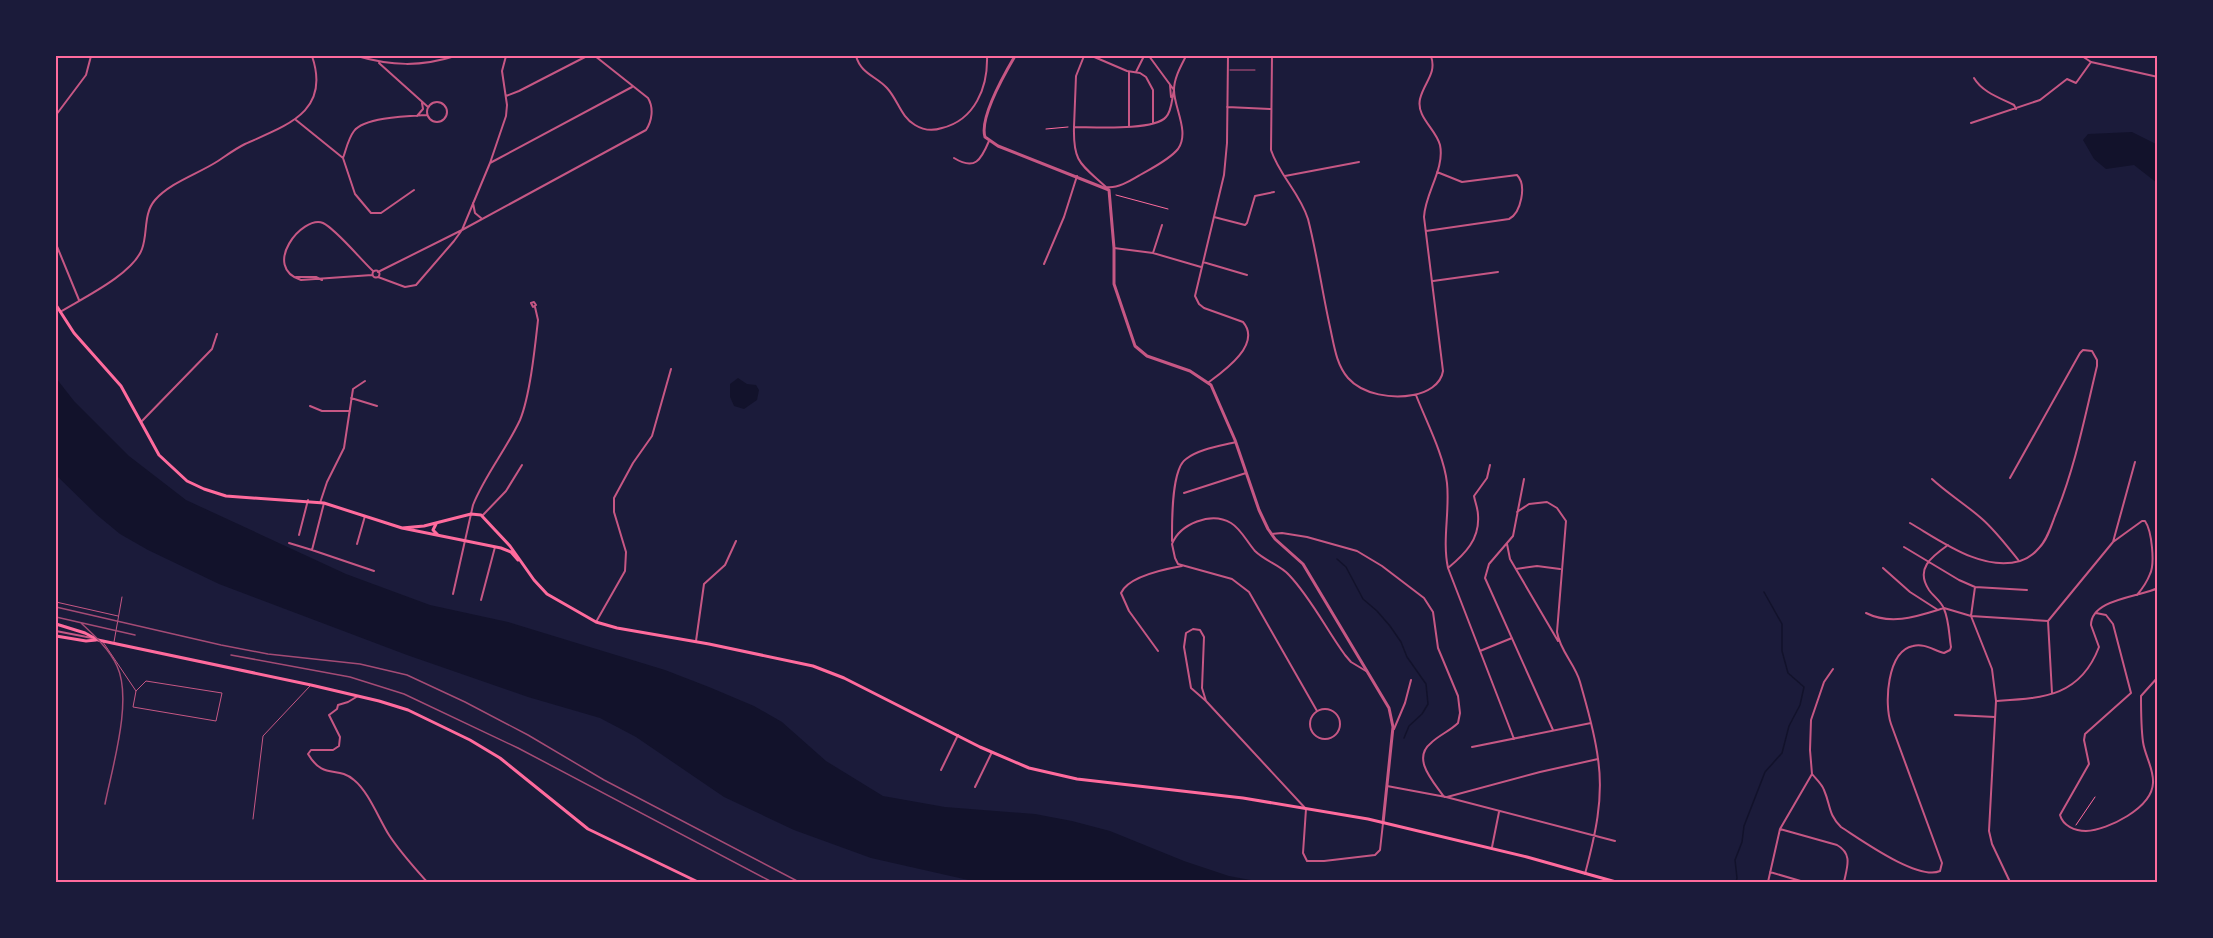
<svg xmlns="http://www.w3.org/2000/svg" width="2213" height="938" font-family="'Noto Serif',serif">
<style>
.water{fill:#12122b}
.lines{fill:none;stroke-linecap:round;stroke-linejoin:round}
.stream{stroke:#12122b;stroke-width:1.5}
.path{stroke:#ff6b9d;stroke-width:1}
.service{stroke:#c65784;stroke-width:1}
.minor{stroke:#c65784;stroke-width:2}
.tertiary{stroke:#c65784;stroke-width:3}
.secondary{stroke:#ff6b9d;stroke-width:3}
.rail{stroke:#a44b75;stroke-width:1.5}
.neatline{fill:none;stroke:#ff6b9d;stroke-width:2}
</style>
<rect width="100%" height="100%" fill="#1b1b3a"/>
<!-- water -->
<path class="water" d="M2132 132 2156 144 2157 183 2134 165 2106 169 2094 159 2083 140 2088 134Z
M56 378 74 401 129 456 186 500 346 574 430 605 508 622 665 670 709 687 754 706 782 722 826 761 883 796 945 807 1035 814 1072 821 1110 831 1184 861 1229 876 1261 882H977L871 858 794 830 724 797 636 737 600 718 528 697 407 655 219 584 148 550 120 534 97 515 56 475Z
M738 378 747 384 756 385 759 390 757 400 744 409 734 406 730 397V384Z"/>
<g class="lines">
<!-- stream -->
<path class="stream" d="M1337 559 1346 567 1363 599 1377 611 1390 626 1401 642 1407 657 1426 684 1428 704 1422 714 1409 726 1404 738
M1736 882 1737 878 1735 860 1742 842 1744 826 1765 772 1782 753 1789 726 1800 705 1804 687 1788 673 1782 651V624L1764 592"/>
<!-- path -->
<path class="path" d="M1046 129 1068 127
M1116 195 1168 209
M2076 825 2095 797"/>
<!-- service -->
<path class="service" d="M1230 70H1255
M56 602 118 616
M103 642 136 691 133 707 216 721 222 693 146 681 136 691
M114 642 122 597
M253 819 263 736 310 686"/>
<!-- minor -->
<path class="minor" d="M357 56C391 66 421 67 455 56
M856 56C861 74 876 76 887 88 898 100 901 117 915 125 923 130 933 131 942 128 975 120 988 87 987 56
M1092 56 1127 71 1140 73 1146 77 1153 90V123
M1149 56 1174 90C1172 97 1172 111 1166 117 1154 131 1094 127 1074 127 1073 163 1081 164 1106 187 1117 189 1130 181 1140 175 1152 168 1169 160 1178 149 1190 132 1174 108 1174 90 1174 78 1181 66 1186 56
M1272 56 1271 150C1279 175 1300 193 1308 219 1317 254 1322 291 1330 327 1334 345 1336 364 1348 378 1363 395 1393 399 1413 395 1426 393 1441 385 1443 371L1424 217C1425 193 1445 169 1440 145 1436 129 1416 117 1420 99 1424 82 1437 74 1431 56
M2082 56 2091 62 2158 77
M379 63 428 107
M1129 72V126
M1136 72 1144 56
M1974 78C1982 92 2000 98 2014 105L2016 109
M1170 85 1171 97
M506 96 519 91 587 56
M427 112a10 10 0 1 1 20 0a10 10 0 1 1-20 0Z
M1227 107 1270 109
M56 115 86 75 91 56
M417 116 423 109 422 103
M296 120 343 158 355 194 371 213H381L414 190
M1971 123 2040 100 2067 79 2076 83 2091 62
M1074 127 1076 76 1084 56
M343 158C346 150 348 139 354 131 364 117 410 116 427 115
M954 158C975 171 981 160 989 141
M490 163 632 87
M1285 176 1359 162
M473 203 475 213 481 218
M1214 217 1245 225 1247 223 1255 196 1274 192
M1426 231 1509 219C1521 213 1527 185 1517 175L1462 182 1437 172
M56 244 79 300
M1114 248 1153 253 1201 267
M1153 253 1162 225
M1203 262 1247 275
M1044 264 1064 217 1077 176
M372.5 274a3.5 3.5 0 1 1 7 0a3.5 3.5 0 1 1-7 0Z
M378 272 462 230 646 130C652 121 654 108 648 98L595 56
M372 275 301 280C261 267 302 215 323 223 336 229 361 260 373 271
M296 277H316L322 280
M378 277 405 287 416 285 454 241 462 230 490 163 506 116 507 105 502 71 506 56
M1433 281 1498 272
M534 302 536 305 533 307 531 303Z
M60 312C83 298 133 274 142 249 148 233 143 214 155 200 171 182 198 174 218 161 227 155 235 149 245 144 287 125 331 112 312 56
M1209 382C1224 371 1262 344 1243 322L1204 308 1199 304 1195 296 1224 175 1227 143 1228 56
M1416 395C1426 421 1444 455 1447 483 1450 511 1442 540 1448 568L1514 739
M351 398 377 406
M310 406 322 411H350
M141 422 212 349 217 334
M1524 479 1513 536 1489 564 1485 578 1553 730
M1932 479C1947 493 1965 504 1981 518 1995 530 2007 546 2019 561
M1184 493 1246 473
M320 503 327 482 344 448 353 389 365 381
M324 503 312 550 374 571
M1517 512 1529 504 1547 502 1557 508 1566 521 1557 632C1560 651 1575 664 1580 682 1587 707 1595 733 1598 759 1604 798 1595 836 1585 874
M482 516 506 491 522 465
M1910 523C1941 541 1982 572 2020 561 2026 559 2034 554 2039 548 2047 540 2051 527 2055 516 2075 468 2085 416 2097 366V360L2092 351 2083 350 2080 353 2010 478
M1271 534 1282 533 1307 537 1357 551 1382 566 1424 598 1433 612 1438 648 1458 696 1460 713 1458 723C1450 731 1439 735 1431 743 1411 759 1434 782 1444 797
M299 535 308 500
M1172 541C1172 523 1171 469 1186 459 1199 449 1220 446 1236 442
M2113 542 2135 462
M289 543 312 550
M357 544 365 516
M1507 544 1510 559 1558 641
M1904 547 1959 580 1975 587 2027 590
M1448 568C1465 554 1480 539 1478 515 1478 509 1475 502 1474 496L1487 478 1490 465
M1883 568 1910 592 1938 610
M1516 569 1537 566 1560 569
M1975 587 1971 616 1992 669 1996 701 1989 831 1992 844 2010 882
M453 594 473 505C485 475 506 450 520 420 530 396 535 347 538 320L535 307
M481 600 495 547
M1944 608 1971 616 2048 621
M1866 613C1892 626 1918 616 1944 608
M2096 613 2106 615 2113 624 2131 693
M2048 621 2113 542 2142 521H2145C2152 531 2155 564 2150 574 2147 582 2142 589 2137 595
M2048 621 2052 693
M596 622 625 571 626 552 614 512V498L633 463 652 436 671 369
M56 631 92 638
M696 641 704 584 725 565 736 541
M1158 651 1129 611 1121 593C1128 577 1165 569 1182 566
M1480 651 1512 638
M2131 693 2085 734 2084 740 2089 764 2060 815C2063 826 2075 831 2086 831 2108 830 2152 808 2153 783 2154 769 2145 756 2143 742 2141 727 2141 711 2141 696L2158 677
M358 696 348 702 338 705 337 709 329 715 340 737 339 746 333 750H311L308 754C324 781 337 765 354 780 368 791 379 819 389 835 400 852 414 867 427 882
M1206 701 1202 688 1204 637 1200 630 1193 629 1186 633 1184 647 1191 688 1206 701 1306 809 1303 853 1307 861H1324L1375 855 1380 850 1383 823
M1996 701C2043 698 2080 697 2099 647L2091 625C2091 599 2139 597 2158 588
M1310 724a15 15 0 1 1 30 0a15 15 0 1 1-30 0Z
M1317 711 1249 592 1232 579 1178 564 1175 558 1172 544C1180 524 1211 511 1231 523 1241 529 1247 542 1255 551 1265 561 1280 565 1289 575 1311 598 1326 629 1345 655L1351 662 1366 671
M1955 715 1995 717
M1394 729 1405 703 1411 680
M1472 747 1591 723
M941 770 958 735
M1812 774C1816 779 1822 784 1824 790 1831 806 1828 814 1841 827 1860 839 1918 881 1940 871L1942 863 1891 724C1884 704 1887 651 1913 646 1924 643 1933 650 1944 653L1950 650 1951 647C1949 635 1949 620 1944 609 1942 602 1934 597 1929 590 1915 569 1931 557 1948 545
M1387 786 1446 797 1615 841
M975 787 992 752
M1447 797 1540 772 1598 759
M1780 829 1837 845C1853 854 1847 867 1844 882
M1492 847 1499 812
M1770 872 1804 882
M1768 882 1780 829 1812 774 1810 750 1811 720 1824 682 1833 669"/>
<!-- tertiary -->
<path class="tertiary" d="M1015 56C1005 73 979 118 985 137L998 146 1109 190 1114 248V284L1135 346 1147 356 1190 371 1211 385 1235 440 1259 510 1268 529 1275 539 1303 564 1389 708 1393 727 1383 823"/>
<!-- secondary -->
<path class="secondary" d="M56 305 74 333 121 386 159 455 187 481 204 489 226 496 324 503 402 528 501 548 511 552 518 560
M436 524 433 530 438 535
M402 528 424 526 471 514 481 515 510 546 534 580 547 594 596 622 617 628 709 644 813 666 844 678 980 747 1029 768 1077 779 1243 798 1368 819 1527 857 1616 882
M56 624 85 633 98 640 311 685 379 701 408 710 470 740 500 758 588 829 698 882
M56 636 86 641 96 640"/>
<!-- rail -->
<path class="rail" d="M56 607 221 645 268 654 360 664 407 675 465 702 528 735 604 780 799 882
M56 617 135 635
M81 623C94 635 110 650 117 666 133 700 112 768 105 804
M231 655 350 677 404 694 518 748 772 882"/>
</g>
<!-- border -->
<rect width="2213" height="938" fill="none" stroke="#1b1b3a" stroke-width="114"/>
<rect x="57" y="57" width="2099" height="824" class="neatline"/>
</svg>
